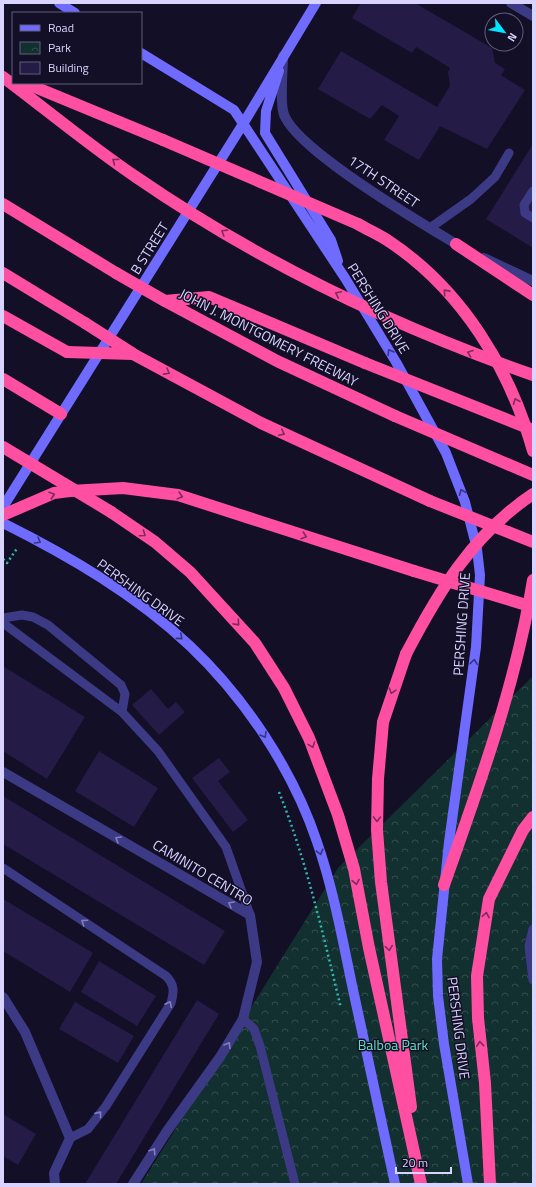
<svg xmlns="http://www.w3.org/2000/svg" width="536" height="1187" font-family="'Titillium Web',sans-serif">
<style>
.park{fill:url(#park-crowns)}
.building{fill:#241b47}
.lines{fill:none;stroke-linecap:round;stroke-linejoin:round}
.path{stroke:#2fb8b0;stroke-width:2.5;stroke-dasharray:2 3;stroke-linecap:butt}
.service{stroke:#3d3a85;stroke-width:9}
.minor{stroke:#3d3a85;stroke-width:10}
.tertiary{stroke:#3d3a85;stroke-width:10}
.secondary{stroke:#6f6bff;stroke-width:10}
.motorway{stroke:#ff4fa3;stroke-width:12}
.motorway-bridge{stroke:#ff4fa3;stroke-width:12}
.oneway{stroke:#7d2c5e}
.oneway2{stroke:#38347d}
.oneway3{stroke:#837fbc}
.labels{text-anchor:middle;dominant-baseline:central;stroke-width:3;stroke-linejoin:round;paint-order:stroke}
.street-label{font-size:14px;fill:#d9d4ff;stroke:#130f26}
.park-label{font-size:14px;fill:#5fe0c0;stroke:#130f26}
</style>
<defs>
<pattern id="park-crowns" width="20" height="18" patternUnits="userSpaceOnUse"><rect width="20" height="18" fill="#12302f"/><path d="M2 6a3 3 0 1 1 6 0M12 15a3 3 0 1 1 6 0" fill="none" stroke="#344d4e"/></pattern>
</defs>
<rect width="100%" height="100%" fill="#130f26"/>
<!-- park -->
<path class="park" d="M533 676V1184H141L338 868Z"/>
<!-- building -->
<path class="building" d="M361 3H415L492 48 495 63 505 69 501 75 525 90 487 149 440 126 419 160 384 140 399 116 382 105 370 119 318 89 341 51 437 107 450 86 448 72 450 68 416 47 412 53 352 18Z
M533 144V248L486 219Z
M3 666 85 717 47 779 3 751Z
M151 689 168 709 176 702 185 712 159 735 132 705Z
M99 751 158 788 134 827 75 791Z
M219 758 230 772 218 781 248 820 233 832 192 778Z
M3 796 225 931 204 965 3 844Z
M3 899 93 953 70 992 3 951Z
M99 961 156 996 137 1026 81 992Z
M197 1000 219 1014 116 1184H85Z
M75 1002 134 1036 118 1063 59 1029Z
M3 1114 36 1134 18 1165 3 1156Z"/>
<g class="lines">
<!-- path -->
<path class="path" d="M3 559 7 563 18 547
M279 792C307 862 323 935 341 1008"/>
<!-- service -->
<path class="service" d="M533 191 524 205 525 213 533 218
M430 228 471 199 495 177 509 153
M3 618 22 615 33 617 48 625 121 685 125 694 122 712
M3 623 122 712 158 751 226 847 250 915
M3 868 166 976C175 985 174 992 171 1003L106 1106 88 1129 70 1138
M533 929 529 946 533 980
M243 1019 254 1029 260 1046 295 1184"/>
<!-- minor -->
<path class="minor" d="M511 3 533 16
M484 258 533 281
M3 772 250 915 257 962 243 1019 220 1057 167 1131 133 1184
M3 997 25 1032 70 1138 54 1173 55 1184"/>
<!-- tertiary -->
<path class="tertiary" d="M283 56C283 73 280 95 283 111 289 146 423 224 456 244"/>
<!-- secondary -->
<path class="secondary" d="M59 3 75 13
M141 53 234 110 345 278 396 362 446 453 465 502 477 549 480 575 476 647 449 842 437 959 438 996 444 1044 468 1184
M279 71 266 111 265 133 331 240 338 261
M3 507 243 124 316 3
M3 523C69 556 136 595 190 646 245 698 293 770 317 842 333 888 342 937 352 985 366 1051 381 1118 395 1184"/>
<!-- motorway -->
<path class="motorway" d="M25 83 163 140
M3 204 116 273
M358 224C368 230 380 235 390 242 462 290 510 369 533 451
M456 244 533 295
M3 273 85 323
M165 301 277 361 395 416
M165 301 209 297 365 363
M3 316 67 352
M133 354 261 423 430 501
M3 379 61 414
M111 512 155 542 190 572 255 643 284 688 309 738 338 815 354 869 369 948 421 1184
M3 515 54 493 70 491 123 488 178 495 414 571
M406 654 383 722 378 779 377 830 381 882 411 1107
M444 885C479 786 516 684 533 580
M490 1184 485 1083 478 1018 477 976 489 899 523 830 533 817"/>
<!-- motorway-bridge -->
<path class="motorway-bridge" d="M3 77C47 110 90 146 136 177 258 261 393 326 533 375
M163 140 358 224
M116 273 165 301
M85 323 132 353
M67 352 133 354
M365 363 533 430
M395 416 533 475
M3 447 111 512
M430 501 533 542
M414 571 533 607
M406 654C439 591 472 535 533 494"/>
</g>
<!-- one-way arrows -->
<defs><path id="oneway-chevron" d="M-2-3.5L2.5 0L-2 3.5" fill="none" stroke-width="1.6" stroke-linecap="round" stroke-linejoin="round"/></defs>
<g class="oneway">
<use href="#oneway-chevron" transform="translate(115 161) rotate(-143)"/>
<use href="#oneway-chevron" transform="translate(224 232) rotate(-148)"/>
<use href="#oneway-chevron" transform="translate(446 292) rotate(-132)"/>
<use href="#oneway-chevron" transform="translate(338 294) rotate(-155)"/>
<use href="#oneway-chevron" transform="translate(470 353) rotate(-160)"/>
<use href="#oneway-chevron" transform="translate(167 372) rotate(29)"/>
<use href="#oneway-chevron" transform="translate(516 401) rotate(-113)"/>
<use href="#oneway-chevron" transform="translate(282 433) rotate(26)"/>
<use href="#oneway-chevron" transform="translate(52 495) rotate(-18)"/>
<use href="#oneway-chevron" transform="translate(180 496) rotate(15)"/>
<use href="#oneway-chevron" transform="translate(143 534) rotate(35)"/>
<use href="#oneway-chevron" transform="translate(304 536) rotate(18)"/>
<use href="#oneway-chevron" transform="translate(237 623) rotate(48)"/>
<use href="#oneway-chevron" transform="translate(392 691) rotate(108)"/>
<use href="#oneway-chevron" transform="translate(312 745) rotate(70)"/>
<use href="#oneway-chevron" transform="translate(377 819) rotate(91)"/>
<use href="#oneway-chevron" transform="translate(356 882) rotate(80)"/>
<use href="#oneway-chevron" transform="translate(486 915) rotate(-79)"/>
<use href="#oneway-chevron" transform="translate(389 948) rotate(82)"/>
<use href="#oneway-chevron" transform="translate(480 1044) rotate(-96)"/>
</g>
<g class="oneway2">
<use href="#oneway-chevron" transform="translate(390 352) rotate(-121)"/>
<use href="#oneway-chevron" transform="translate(462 492) rotate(-112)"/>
<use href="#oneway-chevron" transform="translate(38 541) rotate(30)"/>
<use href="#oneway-chevron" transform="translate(180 637) rotate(40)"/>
<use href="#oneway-chevron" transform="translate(474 662) rotate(-83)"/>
<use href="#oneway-chevron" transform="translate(264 735) rotate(59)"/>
<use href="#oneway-chevron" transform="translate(320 852) rotate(75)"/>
</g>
<g class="oneway3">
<use href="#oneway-chevron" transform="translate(118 839) rotate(-150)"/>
<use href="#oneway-chevron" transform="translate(231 904) rotate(-150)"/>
<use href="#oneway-chevron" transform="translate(84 922) rotate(-146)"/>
<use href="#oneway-chevron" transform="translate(169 1004) rotate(-64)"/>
<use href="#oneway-chevron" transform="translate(228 1045) rotate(-59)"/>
<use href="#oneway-chevron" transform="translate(99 1114) rotate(-51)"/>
<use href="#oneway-chevron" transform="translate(153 1151) rotate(-56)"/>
</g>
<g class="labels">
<!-- street labels -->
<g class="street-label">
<text transform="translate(384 181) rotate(34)">17TH STREET</text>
<text transform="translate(149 248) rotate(-58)">B STREET</text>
<text transform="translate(379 308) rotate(58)">PERSHING DRIVE</text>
<text transform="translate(269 337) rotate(27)">JOHN J. MONTGOMERY FREEWAY</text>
<text transform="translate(141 592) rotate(36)">PERSHING DRIVE</text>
<text transform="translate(461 624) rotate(-86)">PERSHING DRIVE</text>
<text transform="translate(203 872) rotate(31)">CAMINITO CENTRO</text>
<text transform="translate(459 1028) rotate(83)">PERSHING DRIVE</text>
</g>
<!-- park labels -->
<g class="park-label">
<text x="393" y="1044">Balboa Park</text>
</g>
</g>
<!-- border -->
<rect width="536" height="1187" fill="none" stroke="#d9d4ff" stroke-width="8"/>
<!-- legend -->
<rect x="12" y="12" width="130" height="72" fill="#130f26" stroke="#625e7d"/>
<rect x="20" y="25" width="20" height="6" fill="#6f6bff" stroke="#625e7d"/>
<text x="48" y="32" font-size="12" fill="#d9d4ff">Road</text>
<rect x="20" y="42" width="20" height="12" fill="url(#park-crowns)" stroke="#625e7d"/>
<text x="48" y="52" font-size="12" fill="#d9d4ff">Park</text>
<rect x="20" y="62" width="20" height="12" fill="#241b47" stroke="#625e7d"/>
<text x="48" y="72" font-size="12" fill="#d9d4ff">Building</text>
<!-- north arrow -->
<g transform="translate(504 32) rotate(122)"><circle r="19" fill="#130f26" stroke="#625e7d"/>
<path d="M0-3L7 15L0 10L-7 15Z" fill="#00e5ff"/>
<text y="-6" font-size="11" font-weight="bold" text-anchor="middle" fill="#d9d4ff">N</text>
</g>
<!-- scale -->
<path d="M396 1167v6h55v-6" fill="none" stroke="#d9d4ff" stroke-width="2"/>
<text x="402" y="1167" font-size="12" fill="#d9d4ff" stroke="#130f26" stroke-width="3" paint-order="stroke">20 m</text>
</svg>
